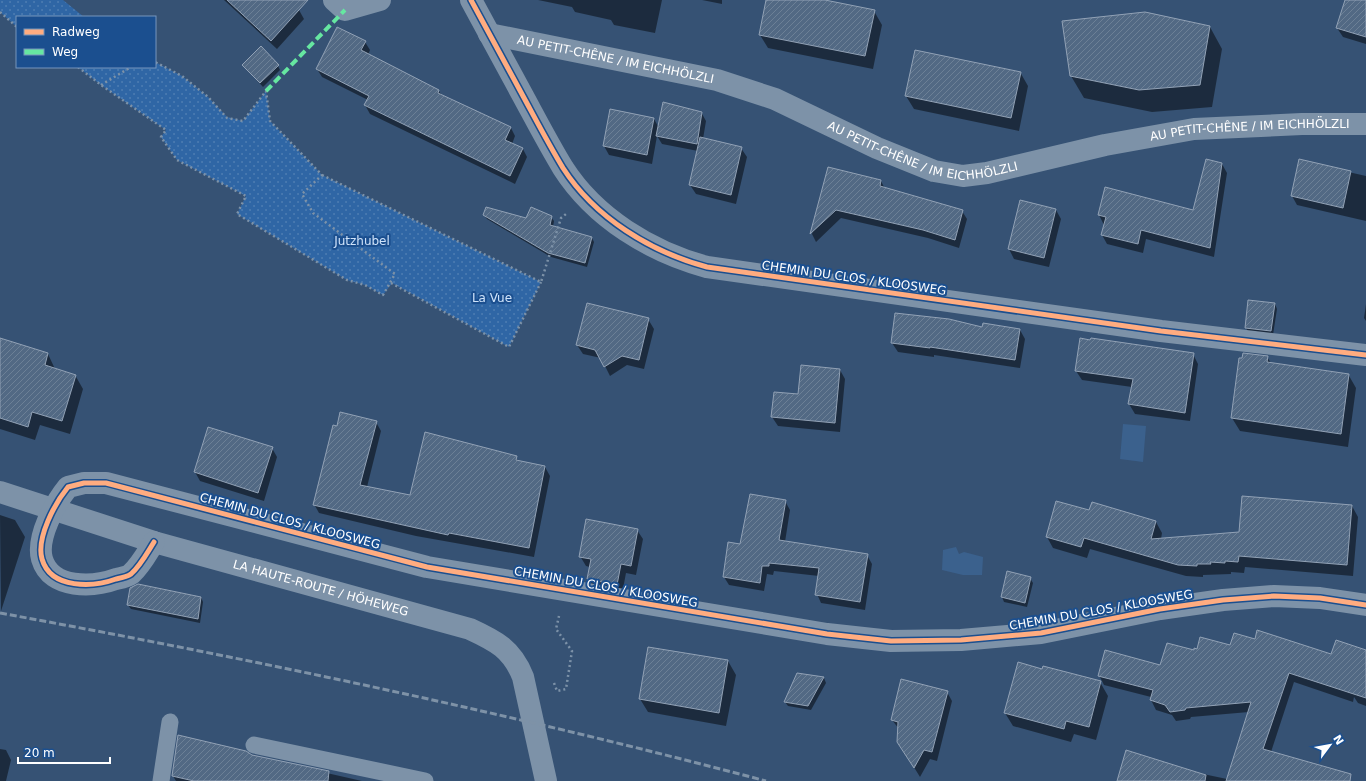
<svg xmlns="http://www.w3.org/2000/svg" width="1366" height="781" font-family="'DejaVu Sans',sans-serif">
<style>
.park{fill:url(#park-dots)}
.water{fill:#3b618d}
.shadow{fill:#0007}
.building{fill:url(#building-hatch);stroke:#92a2b6}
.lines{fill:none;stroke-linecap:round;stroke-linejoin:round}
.path{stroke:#7d92a8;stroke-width:2.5;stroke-dasharray:2 3;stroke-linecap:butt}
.service{stroke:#7d92a8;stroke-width:17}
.minor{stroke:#7d92a8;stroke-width:22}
.rail{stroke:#7e92a7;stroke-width:3;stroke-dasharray:7 3;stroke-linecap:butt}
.quiet{stroke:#66e7a1;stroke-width:4;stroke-dasharray:8 4;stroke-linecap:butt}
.cycleway-casing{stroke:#1b4f8f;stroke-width:8}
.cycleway{stroke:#ffac80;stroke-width:5}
.labels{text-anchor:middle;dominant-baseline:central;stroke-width:4;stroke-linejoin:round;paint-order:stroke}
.street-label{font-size:12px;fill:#fff;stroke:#1b4f8f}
.park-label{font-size:12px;fill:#cfe3fa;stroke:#1b4f8f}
</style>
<defs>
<pattern id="park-dots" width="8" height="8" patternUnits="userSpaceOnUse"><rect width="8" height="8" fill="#2f66a5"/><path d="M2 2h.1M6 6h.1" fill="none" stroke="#4e7db2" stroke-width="1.8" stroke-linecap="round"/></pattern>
<pattern id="building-hatch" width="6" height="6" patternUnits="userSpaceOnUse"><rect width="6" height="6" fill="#526984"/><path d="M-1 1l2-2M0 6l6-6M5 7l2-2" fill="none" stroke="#6c8096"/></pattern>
</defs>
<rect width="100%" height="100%" fill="#365274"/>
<!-- park -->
<path class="park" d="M0 0H63L84 17H17V27L0 12Z
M155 62 182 76 208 97 227 117 243 121 266 91 270 121 322 175 541 282 509 347 392 283 383 295 365 285 347 280 237 214 246 196 177 160 161 137 166 130 101 85 78 67H155Z"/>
<!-- water -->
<path class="water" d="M1123 424 1146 426 1143 462 1120 459Z
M956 547 959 554 964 552 983 557 982 575H963L942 570 943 550Z"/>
<!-- shadow -->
<path class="shadow" d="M224 0H288L299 10 304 19 277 49Z
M538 0H662L655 33 614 25 611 20 575 12 572 7Z
M702 0H722V4Z
M767 0H820L874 11 882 25 873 69 768 48 760 35Z
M1346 0H1366V44L1343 37 1337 28Z
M1210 27 1222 49 1212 107 1152 112 1084 98 1071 76Z
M365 42 370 50 368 55 439 91 442 96 511 128 515 136 512 144 523 149 527 157 515 184 370 114 365 105 368 100 322 77 317 69Z
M243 65 278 66 280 70 263 87Z
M1020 72 1028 86 1019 131 914 109 906 96Z
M701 112 706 121 703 139 741 148 747 157 736 204 696 194 690 185 698 151 662 144 657 136 652 164 609 155 604 146 654 119 659 128Z
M1300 161 1366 176V221L1297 205 1292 196Z
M1222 164 1227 173 1214 257 1146 239 1143 253 1107 244 1102 235 1104 225 1099 215 1193 211Z
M829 168 881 181 885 189 962 211 967 219 959 248 928 238 841 218 816 242 812 234Z
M1020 201 1056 210 1061 219 1049 267 1014 259 1009 249Z
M484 215 527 219 551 217 554 221 553 227 592 238 594 242 587 267 551 257 487 219Z
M1275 304 1277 309 1273 335 1249 333 1246 328Z
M1366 304V321L1364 318Z
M648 319 654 329 644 369 627 365 610 376 601 358 583 354 577 345Z
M983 328 1020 330 1025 339 1020 368 934 355V357L898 352 892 343Z
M0 339 48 354 55 369 75 375 83 389 70 434 40 425 35 440 0 429Z
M1193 354 1198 364 1190 421 1135 414 1129 404 1132 387 1082 380 1076 371Z
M1267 357 1271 363 1348 374 1356 388 1348 447 1240 431 1232 418Z
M840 370 845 379 840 432 778 426 772 417 774 393 799 395Z
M376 422 381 431 367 487 411 497 516 457 518 461 545 467 550 476 534 557 416 536 319 513 314 504 338 427Z
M272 448 277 457 264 501 200 481 195 472Z
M785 501 790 510 785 542 867 555 872 564 865 610 821 603 817 594 819 576 774 571 773 575 767 574 764 591 729 585 724 577 741 545Z
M1352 506 1358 517 1353 576 1245 567 1244 573 1231 572V574L1203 575V577L1186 576 1090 549 1087 558 1053 548 1047 537 1090 512 1156 522 1162 533 1161 539 1240 533Z
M0 515 15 520 25 537 1 611Z
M637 530 643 539 636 575 626 573 622 594 593 589 588 579 590 567 586 566 580 556Z
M1030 578 1033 583 1027 607 1004 602 1002 597Z
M201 597 203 602 200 623 131 609 128 605Z
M1231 647 1366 668V706L1358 703 1354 697 1353 702 1294 682 1271 752 1346 781H1118L1184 770 1227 779 1249 712 1191 717 1190 719 1176 721 1172 715 1156 710 1151 700V697L1104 685 1099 675 1161 666 1195 652Z
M728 661 736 675 726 726 648 712 640 699Z
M1043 670 1100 682 1108 696 1096 740 1074 734 1071 742 1013 726 1005 713Z
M798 674 824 678 826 683 811 710 788 706 785 702Z
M947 692 952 701 937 761 930 759 920 777 904 751 899 729 892 720Z
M0 749 6 750 11 760 6 781H0Z
M252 756 362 781H176L173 776Z"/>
<!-- building -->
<path class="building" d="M227 0H308L271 41Z
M766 0H825L875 10 865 56 759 35Z
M1345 0H1366V37L1336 28Z
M1145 12 1210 26 1200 85 1139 90 1070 76 1062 21Z
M337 27 366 41 361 50 439 90 438 93 511 127 505 140 523 148 510 176 364 105 369 96 316 69Z
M261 46 279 65 260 83 242 65Z
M915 50 1021 72 1011 118 905 96Z
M663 102 702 112 697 144 656 136Z
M610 109 654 118 647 155 603 146Z
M700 137 742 147 731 195 689 185Z
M1206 159 1222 163 1210 248 1141 230 1138 244 1101 235 1106 217 1098 215 1105 187 1193 210Z
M1299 159 1351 171 1343 208 1291 196Z
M828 167 881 180 880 186 963 210 955 240 923 230 836 210 810 234Z
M1020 200 1056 209 1044 258 1008 249Z
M486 207 526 218 531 207 552 216 550 225 592 237 585 263 548 253 483 215Z
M1248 300 1275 303 1271 331 1245 328Z
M587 303 649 318 639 360 622 356 604 367 595 350 576 345Z
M895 313 949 319 982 327 983 323 1020 329 1015 360 930 347V348L891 343Z
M0 338 48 353 45 365 76 375 62 421 32 412 28 427 0 418Z
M1080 338 1090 340 1091 338 1194 353 1185 413 1128 404 1133 379 1075 371Z
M1243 353 1268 356 1267 362 1349 374 1341 434 1231 418 1239 358H1242Z
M801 365 840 369 835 423 771 417 774 392 798 394Z
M340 412 377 421 360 485 410 495 425 432 517 456 516 460 545 466 529 548 449 533 448 535 313 505 333 425 337 426Z
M208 427 273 447 258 493 194 472Z
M750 494 786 500 779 540 868 554 860 602 815 595 819 568 769 563V566H762L760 583 723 577 728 542 740 544Z
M1242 496 1352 505 1347 565 1239 556 1238 562 1225 561V563L1210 562 1211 564H1197V566L1178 565 1084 538 1081 547 1046 537 1056 501 1089 510 1092 502 1156 521 1151 539 1239 532Z
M586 519 638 529 631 566 621 564 617 585 587 579 591 559 579 557Z
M1007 571 1031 577 1025 603 1001 597Z
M138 584 201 597 198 619 127 605 130 588Z
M1257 630 1331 654 1336 640 1366 650V698L1289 673 1263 749 1351 774 1350 781H1226L1251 702 1186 708 1185 710 1170 712 1165 705 1150 700 1153 690 1098 676 1105 650 1160 665 1167 643 1194 650V648L1197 649 1200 637 1230 645 1234 633 1255 639Z
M648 647 728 660 719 713 639 699Z
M1018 662 1042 669 1043 666 1101 681 1089 727 1066 721 1064 729 1004 713Z
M797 673 824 677 808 706 784 702Z
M901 679 948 691 932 752 924 750 914 768 897 742 898 722 891 720Z
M178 735 246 751 252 755 329 771 328 781H194L172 776Z
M1126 750 1206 775 1205 781H1117Z"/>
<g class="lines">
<!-- path -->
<path class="path" d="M0 12 17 27
M78 67 101 85 166 130 161 137 177 160 246 196 237 214 347 280 365 285 383 295 395 274 313 213 302 194 322 175 270 121 266 91 243 121 227 118 208 97 182 76 155 62
M101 85 131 67
M322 175 541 282 561 218 566 214
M391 283 509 347 541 282
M554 683 557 691 566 689 572 651 556 629 559 616"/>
<!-- service -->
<path class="service" d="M254 745 425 781
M161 781 170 722"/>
<!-- minor -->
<g class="minor">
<path d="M334 0 345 10 380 0"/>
<path d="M471 0C488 32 506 64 523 96 536 120 549 145 563 168 595 218 651 252 707 267L1161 331 1366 355"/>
<path id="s1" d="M489 34 717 80 775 99 877 148 934 171 963 176 987 173 1105 145 1194 129 1302 124H1366"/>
<path id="s2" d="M0 492 154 542 470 629C496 641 512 649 523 677L546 781"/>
<path d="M154 542C147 553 141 565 131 574 127 577 121 578 116 579 94 587 51 590 42 559 36 538 55 503 68 487L84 483H106L427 567 827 634 891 641 961 640 1041 633 1160 609 1223 600 1274 596 1320 598 1366 605"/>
</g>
<!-- rail -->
<path class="rail" d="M0 613C257 660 514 714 766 781"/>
<!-- quiet -->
<path class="quiet" d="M266 91 345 10"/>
<defs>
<path id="cycleway" d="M471 0C488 32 506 64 523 96 536 120 549 145 563 168 595 218 651 252 707 267L1161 331 1366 355
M154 542C147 553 141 565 131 574 127 577 121 578 116 579 94 587 51 590 42 559 36 538 55 503 68 487L84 483H106L427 567 827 634 891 641 961 640 1041 633 1160 609 1223 600 1274 596 1320 598 1366 605"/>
</defs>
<!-- cycleway casing -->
<use href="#cycleway" class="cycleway-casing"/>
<!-- cycleway -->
<use href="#cycleway" class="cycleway"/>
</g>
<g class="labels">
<!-- street labels -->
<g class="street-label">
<text stroke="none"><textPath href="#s1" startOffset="129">AU PETIT-CHÊNE / IM EICHHÖLZLI</textPath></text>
<text stroke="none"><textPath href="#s1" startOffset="789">AU PETIT-CHÊNE / IM EICHHÖLZLI</textPath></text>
<text stroke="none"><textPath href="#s1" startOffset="453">AU PETIT-CHÊNE / IM EICHHÖLZLI</textPath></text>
<text transform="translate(854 278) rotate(8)">CHEMIN DU CLOS / KLOOSWEG</text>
<text transform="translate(290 521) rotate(15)">CHEMIN DU CLOS / KLOOSWEG</text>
<text transform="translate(606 587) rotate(10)">CHEMIN DU CLOS / KLOOSWEG</text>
<text stroke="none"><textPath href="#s2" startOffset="335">LA HAUTE-ROUTE / HÖHEWEG</textPath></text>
<text transform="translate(1101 610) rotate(-10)">CHEMIN DU CLOS / KLOOSWEG</text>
</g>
<!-- park labels -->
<g class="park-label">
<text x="362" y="241">Jutzhubel</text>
<text x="492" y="298">La Vue</text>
</g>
</g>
<!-- legend -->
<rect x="16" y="16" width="140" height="52" fill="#1b4f8f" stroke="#7695bc"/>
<rect x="24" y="29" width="20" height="6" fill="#ffac80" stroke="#7695bc"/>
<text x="52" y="36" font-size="12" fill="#ffffff">Radweg</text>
<rect x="24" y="49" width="20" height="6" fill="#66e7a1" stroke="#7695bc"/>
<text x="52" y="56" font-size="12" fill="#ffffff">Weg</text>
<!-- north arrow -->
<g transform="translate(1330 745) rotate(58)" stroke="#1b4f8f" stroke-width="3" paint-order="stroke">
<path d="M0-3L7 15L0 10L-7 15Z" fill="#ffffff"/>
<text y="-6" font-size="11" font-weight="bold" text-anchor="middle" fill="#ffffff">N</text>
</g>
<!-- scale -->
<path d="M18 757v6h92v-6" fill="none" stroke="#ffffff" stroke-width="2"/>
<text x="24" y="757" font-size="12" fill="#ffffff" stroke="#1b4f8f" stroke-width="3" paint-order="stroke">20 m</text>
</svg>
